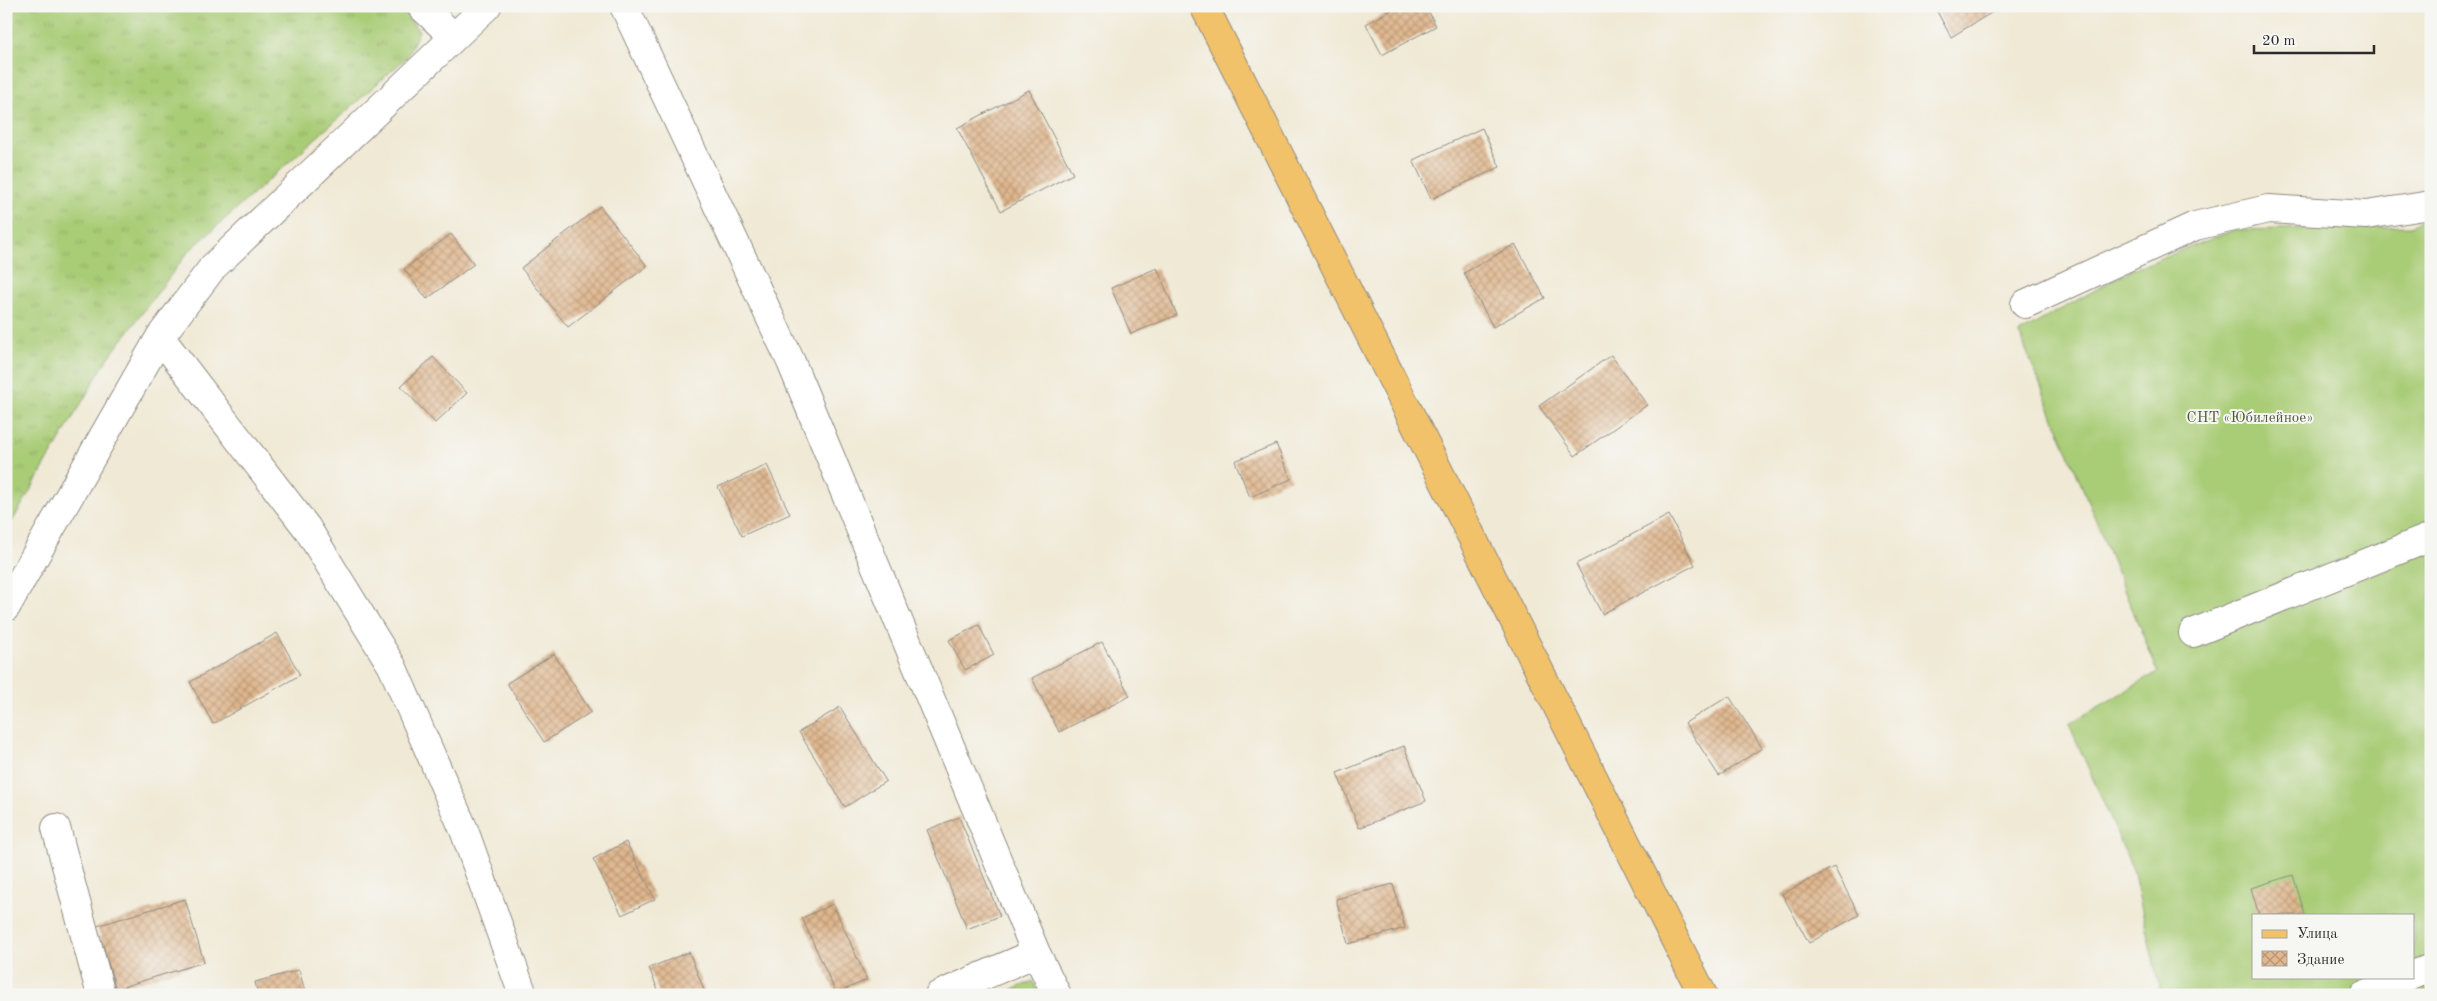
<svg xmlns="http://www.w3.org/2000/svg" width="2437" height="1001" font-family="'Old Standard TT',serif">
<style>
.grass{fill:url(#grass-tufts);stroke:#6a7c50}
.garden{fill:#a9cc76;stroke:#6a7c50;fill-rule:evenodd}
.building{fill:url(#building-cross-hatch)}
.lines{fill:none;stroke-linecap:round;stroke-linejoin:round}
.minor-casing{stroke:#8e8a80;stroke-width:30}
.major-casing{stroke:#8e8a80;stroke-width:30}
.minor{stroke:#fff;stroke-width:28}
.major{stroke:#f2c26a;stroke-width:28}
.labels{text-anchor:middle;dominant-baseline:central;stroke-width:4;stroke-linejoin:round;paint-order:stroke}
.park-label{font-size:15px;fill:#515b42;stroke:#f6f6f2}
</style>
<defs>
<pattern id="grass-tufts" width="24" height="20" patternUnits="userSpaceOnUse" patternTransform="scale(1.25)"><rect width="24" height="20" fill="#a9cc76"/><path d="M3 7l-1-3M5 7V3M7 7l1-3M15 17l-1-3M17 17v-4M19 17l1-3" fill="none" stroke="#92af66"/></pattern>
<pattern id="building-cross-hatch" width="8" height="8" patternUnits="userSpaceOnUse" patternTransform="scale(1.25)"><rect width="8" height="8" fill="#e0b78e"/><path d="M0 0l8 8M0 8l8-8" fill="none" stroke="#b69574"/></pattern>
</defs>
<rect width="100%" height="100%" fill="#f6f6f2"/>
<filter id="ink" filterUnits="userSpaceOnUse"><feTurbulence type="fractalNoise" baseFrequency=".02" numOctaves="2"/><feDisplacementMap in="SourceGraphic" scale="10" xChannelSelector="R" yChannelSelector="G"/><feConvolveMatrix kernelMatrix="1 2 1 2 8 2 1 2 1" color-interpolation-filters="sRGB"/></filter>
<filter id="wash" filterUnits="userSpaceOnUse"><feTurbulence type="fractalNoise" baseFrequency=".0096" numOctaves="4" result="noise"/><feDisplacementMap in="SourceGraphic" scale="20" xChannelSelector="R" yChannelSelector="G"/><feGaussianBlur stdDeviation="1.12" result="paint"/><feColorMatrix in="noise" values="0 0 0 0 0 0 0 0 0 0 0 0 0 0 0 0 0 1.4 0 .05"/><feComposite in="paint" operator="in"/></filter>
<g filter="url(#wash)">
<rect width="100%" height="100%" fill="#f0e9d5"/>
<!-- grass -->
<path class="grass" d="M6 6H399L419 31 407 57 189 251 106 361 6 532Z"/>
<!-- garden -->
<path class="garden" d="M2431 216V995H2161L2133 870 2069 724 2158 672 2019 333 2129 271 2234 230 2411 226ZM2253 915H2413V977H2253Z
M1033 981 1040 995H1000Z"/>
<g id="blocks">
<!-- building -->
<path class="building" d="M1399 6H1426L1436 26 1382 55 1366 24Z
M1934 6H1994L1996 10 1951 37Z
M1029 90 1073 174 1001 211 957 128Z
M1482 128 1500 167 1431 199 1413 160Z
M600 206 647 266 568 327 521 268Z
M451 234 474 264 427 299 404 269Z
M1515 244 1545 298 1493 327 1464 273Z
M1157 268 1177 315 1131 334 1111 288Z
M1611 355 1647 405 1575 456 1539 406Z
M433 357 467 393 435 423 401 386Z
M1276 444 1291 479 1250 497 1235 461Z
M767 465 790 514 742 536 718 487Z
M1669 515 1695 565 1602 614 1576 564Z
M979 625 994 655 965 670 949 640Z
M277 633 300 675 213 724 190 682Z
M1102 642 1130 696 1059 732 1032 678Z
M554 654 591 712 544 742 507 683Z
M1729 696 1762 748 1719 776 1685 723Z
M840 707 886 781 845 807 799 732Z
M1404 746 1426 801 1359 828 1337 773Z
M959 817 1000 916 967 929 927 830Z
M626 842 655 899 622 915 593 859Z
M1834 867 1859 915 1809 943 1782 894Z
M2293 875 2305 915H2259L2251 888Z
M1393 884 1405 928 1348 944 1336 899Z
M185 899 204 962 116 989 97 926Z
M833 904 867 980 836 993 802 918Z
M689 952 706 995H660L649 968Z
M299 970 306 995H258L255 982Z"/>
</g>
</g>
<g filter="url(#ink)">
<use href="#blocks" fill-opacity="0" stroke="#8e8a80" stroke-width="1"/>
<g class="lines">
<defs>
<path id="minor" d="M421 6 454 37
M624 6 791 362 1036 953 1057 995
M2025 304 2195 226 2268 209 2366 215 2431 205
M160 337 307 528 392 666 464 830 523 995
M6 607 160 337 213 267 487 6
M2193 633 2431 537
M56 828 101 995
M2413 975 2431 968
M939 995 1036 953
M2364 995 2407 977"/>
<path id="major" d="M1204 6 1703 995"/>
</defs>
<!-- minor casing -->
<use href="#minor" class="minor-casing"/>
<!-- major casing -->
<use href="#major" class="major-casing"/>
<!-- minor -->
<use href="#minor" class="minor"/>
<!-- major -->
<use href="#major" class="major"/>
</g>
</g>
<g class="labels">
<!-- park labels -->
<g class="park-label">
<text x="2250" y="418">СНТ «Юбилейное»</text>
</g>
</g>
<!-- margin -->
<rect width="2437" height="1001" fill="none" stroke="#f6f6f2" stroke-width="25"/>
<!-- legend -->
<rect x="2252" y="914" width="162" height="65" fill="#f6f6f2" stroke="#a5a5a2"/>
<rect x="2262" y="930" width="25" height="8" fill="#f2c26a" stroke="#a5a5a2"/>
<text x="2297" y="938" font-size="15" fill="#2b2b2b">Улица</text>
<rect x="2262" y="951" width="25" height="15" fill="url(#building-cross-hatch)" stroke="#a5a5a2"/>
<text x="2297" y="964" font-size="15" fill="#2b2b2b">Здание</text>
<!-- scale -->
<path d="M2254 45v8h120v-8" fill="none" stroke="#2b2b2b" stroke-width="2.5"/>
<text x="2262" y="45" font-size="15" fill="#2b2b2b" stroke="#f6f6f2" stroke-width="4" paint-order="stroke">20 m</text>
</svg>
